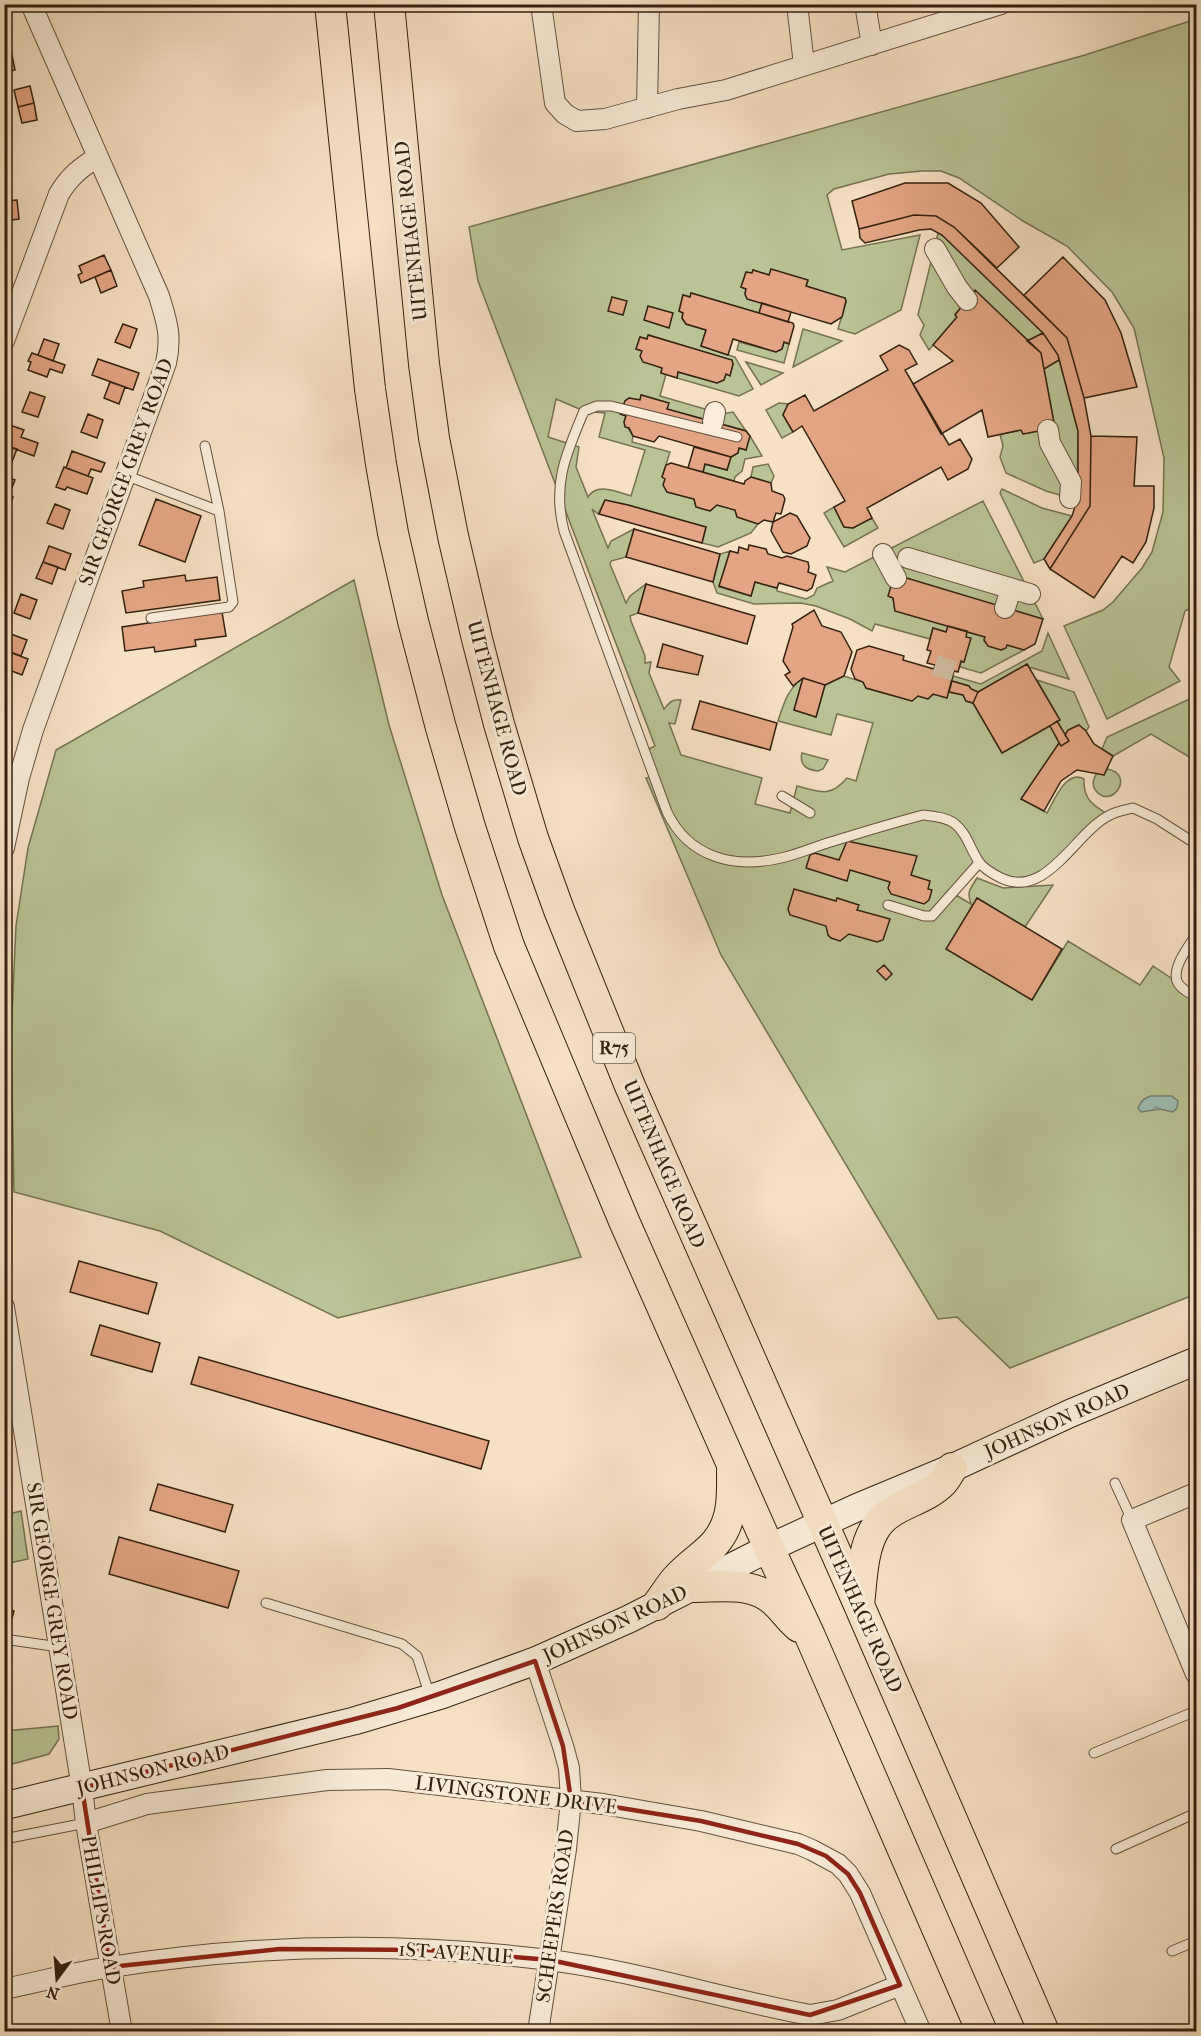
<svg xmlns="http://www.w3.org/2000/svg" width="1201" height="2036" font-family="'IM FELL French Canon',serif">
<style>
.green{fill:#bac395;stroke:#767252;stroke-width:1.5;fill-rule:evenodd}
.water{fill:url(#water-ripples);stroke:#737f71;stroke-width:1.5}
.building{fill:#e3a585;stroke:#33210f;stroke-width:1.5}
.lines{fill:none;stroke-linecap:round;stroke-linejoin:round}
.street-tunnel{stroke:#cfbb9f;stroke-width:20;stroke-dasharray:20 10;stroke-linecap:butt}
.lane-casing{stroke:#64513c;stroke-width:11}
.street-casing{stroke:#64513c;stroke-width:22}
.secondary-casing{stroke:#33210f;stroke-width:29}
.primary-casing{stroke:#33210f;stroke-width:32}
.lane{stroke:#f9ecd8;stroke-width:9}
.street{stroke:#f9ecd8;stroke-width:20}
.secondary{stroke:#f9ecd8;stroke-width:27}
.primary{stroke:#f6e1c3;stroke-width:30}
.marked{fill:none;stroke:#8f2418;stroke-width:4.5;stroke-linejoin:round}
.labels{text-anchor:middle;dominant-baseline:central;stroke-width:6;stroke-linejoin:round;paint-order:stroke}
.shield{fill:#f9ecd8;stroke:#6e5e4b;stroke-width:1.5}
.shield-label{font-size:18px;font-weight:bold;fill:#33210f}
.street-label{font-size:20px;fill:#33210f;stroke:#f9ecd8}
</style>
<defs>
<pattern id="water-ripples" width="26" height="14" patternUnits="userSpaceOnUse" patternTransform="scale(1.5)"><rect width="26" height="14" fill="#9dbeb2"/><path d="M2 4q2-2 4 0t4 0M15 11q2-2 4 0t4 0" fill="none" stroke="#819a8f"/></pattern>
</defs>
<rect width="100%" height="100%" fill="#f6e1c3"/>
<filter id="stains"><feTurbulence type="fractalNoise" baseFrequency=".00333" numOctaves="4"/><feColorMatrix values="0 0 0 0 .2 0 0 0 0 .09 0 0 0 0 .02 0 0 0 .5 -.17"/></filter>
<radialGradient id="worn" r=".72"><stop offset=".6" stop-color="#630" stop-opacity="0"/><stop offset="1" stop-color="#630" stop-opacity=".3"/></radialGradient>
<!-- green -->
<path class="green" d="M1196 19V605L1185 611 1169 667 1180 681 1107 719 1064 626 1103 610 1113 602 1142 568 1152 552 1163 512 1164 458 1134 328 1112 292 1067 246 1023 221 959 178 941 171H922L889 174 834 189 827 195 842 250 920 235 901 310 855 334 838 329 846 302 845 298 806 286 808 281 769 275 753 270 752 273 746 272 741 287 746 289 745 294 747 299 762 303 759 313 691 293 690 297 683 295 679 311 683 313 682 318 686 324 706 330 701 346 735 357 753 389 739 396 677 378 678 372 717 383 724 380 726 374 730 375 733 364 731 360 649 335 647 339 640 337 636 349 642 351 641 356 662 368 661 373 666 374 660 396 722 414 733 412 746 431 667 409 668 403 642 395 640 400 629 398 625 401 621 414 626 416 624 422 633 436 632 442 670 452 662 477 665 479 667 492 694 499 696 507 710 511 717 505 735 510 737 517 758 524 751 533 718 547 702 543 706 527 628 505 605 500 598 514 592 509 608 548 611 541 634 529 626 557 611 561 610 564 626 603 630 596 646 584 638 613 630 616 631 621 645 656V663L651 662 649 673 664 709C670 702 672 699 681 700L675 724 669 723 681 755 762 778 755 804 790 813 797 786C820 792 830 798 847 778L856 781 873 723 837 714 831 735 778 721C784 703 787 690 803 678L794 710 816 717 825 685 844 676 863 682 866 688 912 701 918 696 928 699C938 689 951 692 963 695L966 701 973 703 1002 753 1050 726 1059 743 1021 799 1047 813C1054 801 1066 769 1084 779 1083 800 1094 806 1109 815L1035 880H1006L980 863 954 894 971 904C967 891 969 891 977 878L1003 888 1053 885 1025 927 977 898 947 949 1032 1000 1068 941 1140 985 1153 966 1177 982 1196 997V1294L1010 1368 957 1317 938 1319 721 955 646 778 653 777 645 751 655 746 478 281 469 227 1085 55ZM556 399 584 411 605 413 599 437 645 450 631 496C617 492 597 482 588 497L576 467 579 447 548 437Z
M938 233 942 235 1043 333 1027 341 975 291 955 314 957 317 929 350 920 335 924 325 918 315Z
M803 329 842 341 793 367Z
M739 342 776 352 782 349 784 342 789 344 784 363 737 350Z
M1059 360 1078 431 1077 500 1046 491 1006 473 1000 457 1003 446 1000 434 1021 430 1024 434 1055 428 1044 369Z
M746 362 783 373 761 385Z
M779 403 788 404 783 415 793 432 782 438 766 410Z
M750 436 762 456 745 459 742 471 735 477 734 481 703 472 705 464 727 470 731 457 738 453 739 448 746 450Z
M768 464 774 476 771 483 751 477 753 467Z
M1002 489 1042 508 1072 516 1044 559 1034 563 1000 493Z
M983 501 1043 619 893 598 895 611 948 626 946 632 933 628 930 639 875 624 872 631 850 619 816 606 801 603 754 604 717 593 713 582 720 554 730 551 719 587 751 596 755 582 777 588V591L806 599 814 595 817 588 833 581 827 567 845 572Z
M834 507 844 527 853 528 872 518 878 528 844 547 824 513Z
M354 580 389 725 442 895 581 1257 338 1318 160 1231 14 1192 11 1037 16 926 28 848 56 750Z
M967 632 985 637 984 641 989 646 1001 650 1006 648 1007 645 1024 650 981 673 960 667 961 661 964 662 970 638 966 637Z
M1048 633 1069 679 1029 667 1027 664 978 692 971 689 969 686 952 681 953 676 981 684 1042 651Z
M1037 680 1074 692 1089 727 1086 731 1079 725 1068 730 1065 735 1057 721 1060 720Z
M1196 696V761L1151 734 1113 756 1102 749 1107 737Z
M802 753 828 760 823 769 818 771C807 770 799 765 802 753Z
M1107 769C1136 774 1112 810 1096 791 1091 785 1093 779 1097 773L1104 775Z
M21 1511 28 1559 5 1564V1515Z
M58 1726 59 1739 49 1754 5 1766V1731Z"/>
<!-- water -->
<path class="water" d="M1151 1096H1172L1178 1101 1177 1108 1173 1112 1160 1109 1141 1112 1138 1108C1141 1101 1144 1098 1151 1096Z"/>
<!-- building -->
<path class="building" d="M11 50 15 70 4 72V51Z
M30 86 34 103 18 107 14 90Z
M34 103 37 120 22 123 18 107Z
M10 181 11 201H4V182Z
M905 183H948L981 203 1019 247 997 268 954 227 936 216 914 215 859 229 852 201Z
M17 200 19 219 4 221V201Z
M914 215 936 216 954 227 1067 338 1084 398 1091 436 1090 506 1050 569 1044 559 1072 516 1078 497V431L1058 355 1043 333 942 235 931 229 919 230 865 243 860 238 859 229Z
M104 255 111 270 81 283 78 275 82 273 79 266Z
M1063 257 1105 300 1121 333 1137 387 1084 398 1067 338 1024 295Z
M771 269 808 280 806 286 845 298 846 301 842 317 831 324 747 299 745 294 746 289 741 287 746 272 752 273 753 270 769 275Z
M111 270 117 286 101 293 95 277Z
M975 290 1041 353 1055 428 1023 434 1021 430 988 437 982 410 941 434 913 384 953 361 933 345 957 317 955 315Z
M691 293 793 323 794 326 789 344 784 342 782 349 776 352 733 339 728 355 701 346 706 330 686 324 682 318 683 313 679 311 683 295 690 297Z
M612 297 627 301 623 315 608 311Z
M762 303 791 312 788 322 759 313Z
M648 306 673 313 669 328 644 320Z
M123 324 137 329 130 348 115 342Z
M1043 333 1058 355 1059 360 1044 369 1041 353 1027 341Z
M648 335 732 360 733 364 730 376 726 374 724 380 717 383 678 372 677 378 661 373 662 368 643 362 640 356 642 351 636 349 640 337 647 339Z
M44 339 59 344 53 361 38 355Z
M899 345 909 350 917 364 905 370 949 445 960 439 972 459 968 469 948 480 941 467 867 508 872 518 853 528 844 527 834 507 845 501 802 426 793 432 783 415 788 404 805 395 814 411 888 370 880 356Z
M32 353 65 365 62 373 50 369 47 377 28 370 31 362 28 361Z
M98 359 139 373 133 390 92 375Z
M110 382 125 387 119 404 104 398Z
M30 392 45 397 38 417 22 412Z
M641 395 669 403 667 409 746 431 750 436 746 450 739 448 738 453 731 457 659 436 654 442 633 436 629 428 625 427 624 422 626 416 620 414 625 401 629 398 640 400Z
M88 414 103 420 97 438 81 432Z
M7 424 24 430 21 437 38 443 34 456 4 445V429Z
M1091 436 1137 437 1134 486H1154V508L1146 542 1133 563 1122 556 1094 598 1050 569 1090 506Z
M4 445 17 449 10 467 4 464Z
M694 447 731 457 727 470 705 464 703 472 688 468Z
M72 451 105 463 101 472 91 469 88 476 66 468Z
M671 463 744 484 745 481 751 477 771 483 772 491 783 495 785 499 781 514 776 513 773 522 764 520 758 524 737 517 735 510 717 505 710 511 696 507 694 499 667 492 663 485 665 479 662 477 666 465Z
M64 467 93 478 87 494 67 487 65 490 56 487Z
M4 476 15 480 9 495 13 497 11 503 6 502 4 507Z
M156 499 201 516 185 562 139 545Z
M605 500 628 505 706 527 702 543 599 514Z
M55 504 70 510 63 529 47 523Z
M790 513 797 516 810 538 807 546 791 554 783 552 771 531 773 522Z
M634 529 720 554 713 582 626 557Z
M749 545 766 549 768 554 782 558 787 556 808 562 809 567 808 572 816 575 812 588 807 591 779 583 777 588 755 582 751 596 719 586 730 551 738 553 739 547 748 550Z
M49 546 71 554 65 570 43 562Z
M43 562 58 567 52 584 36 578Z
M185 575 186 581 217 577 220 600 126 613 122 591 144 587 143 581Z
M900 576 1043 619 1035 644 1024 650 1007 645 1006 648 1001 650 988 646 984 640 985 637 895 611 893 598 888 596 893 579Z
M646 584 755 616 747 644 638 613Z
M21 594 37 600 30 619 14 613Z
M814 610 822 626 841 632 852 652 844 676 825 685 803 678 793 686 785 675 790 672 783 661 793 627 792 624Z
M222 612 226 636 195 640 196 646 155 652 154 647 125 651 122 627Z
M948 626 967 631 966 637 971 638 964 662 961 661 958 672 954 671 947 698 933 694 928 699 918 696 912 701 866 688 863 682 855 679 851 669 857 650 869 646 904 656 903 660 934 669 935 665 927 663 931 651 927 650 933 628 946 632Z
M11 634 27 640 21 656 5 650Z
M663 644 703 656 698 675 657 667Z
M4 650 28 659 22 675 4 668Z
M1027 664 1060 720 1002 753 973 703 978 692Z
M803 678 825 685 816 717 794 710Z
M952 681 969 686 971 689 978 692 973 703 966 701 963 695 949 692Z
M700 701 777 723 770 750 692 729Z
M1057 721 1069 741 1061 746 1050 726Z
M1079 725 1086 731 1094 744 1113 756 1104 775 1077 770 1061 781 1044 811 1021 799 1059 743 1061 746 1069 741 1065 735 1068 730Z
M847 841 917 856 911 875 930 881 928 889 932 890 929 900 924 904 891 894 888 888 890 882 850 870 847 881 806 868 810 855 815 853 839 860Z
M794 889 836 901 837 898 859 905 857 910 890 919 883 940 877 942 849 934 840 941 831 938 828 935 826 926 790 915 788 909Z
M977 898 1062 949 1032 1000 946 949Z
M884 965 892 974 886 980 877 971Z
M79 1261 157 1283 148 1314 70 1292Z
M100 1325 160 1343 152 1372 91 1355Z
M199 1357 489 1441 481 1469 191 1384Z
M158 1484 233 1505 225 1532 150 1510Z
M119 1537 239 1571 228 1608 109 1574Z
M4 1608 14 1611 9 1629 4 1628Z"/>
<g class="lines">
<!-- street-tunnel -->
<path class="street-tunnel" d="M935 665 954 671"/>
<defs>
<path id="lane" d="M737 437 611 406H597L584 411C566 454 552 484 564 531L667 812C689 858 734 869 781 858 799 854 816 846 834 841 863 832 893 823 923 815 933 816 945 817 954 823 967 833 970 849 979 862 984 869 993 874 1001 878 1047 900 1076 831 1110 815 1117 811 1125 810 1133 808L1157 819 1196 844
M125 475 219 511
M151 618 229 607 233 602 219 511 205 446
M782 796 810 813
M888 905 924 916H932L979 863
M1196 935C1189 946 1172 967 1177 981 1180 989 1190 993 1196 997
M1115 1483 1132 1520
M266 1603 402 1644 417 1656 430 1696
M4 1639 59 1647
M1094 1753 1196 1711
M4 1839 86 1823
M1116 1849 1196 1813
M1172 1951 1196 1941"/>
<path id="street" d="M541 4 555 103 565 114 577 121 605 119 678 99 726 90 1001 4
M797 4 804 65
M865 4 872 45
M647 108 649 4
M935 249 957 287 967 300
M4 341 59 194C69 177 81 167 98 157
M713 422 715 412
M1048 430 1050 443 1071 482 1070 498
M883 554 896 578
M908 558 1030 594
M1005 608 1011 589
M4 848 19 778 33 730 166 363C172 336 167 322 159 296L31 4
M4 1307 82 1788 86 1823 122 2032
M1196 1493 1132 1520 1196 1674
M535 1661 563 1746 569 1768 571 1800 566 1849 538 2032
M86 1823 147 1804 327 1780 388 1779 603 1804 701 1821 798 1844 812 1850 838 1864 848 1874 860 1893 921 2032
M4 1989C40 1982 75 1972 111 1967 255 1944 404 1942 549 1960 637 1971 723 1999 810 2015L838 2010 900 1985"/>
<path id="secondary" d="M4 1806 354 1721 441 1695 535 1661 629 1619 769 1548 856 1508 952 1468 1071 1413 1196 1361"/>
<path id="primary" d="M330 4 370 389 381 464 393 533 413 621 441 728 470 827 509 946 624 1221 769 1548 810 1636 982 2032
M389 4 424 364 434 438 453 536 477 639 499 724 533 838 559 910 630 1086 859 1605 1044 2032
M693 1587C721 1587 753 1581 775 1602 784 1610 790 1620 799 1627
M657 1605C664 1596 669 1587 676 1579 697 1555 720 1550 729 1516 733 1502 732 1485 732 1470
M859 1605C862 1580 862 1548 876 1527 891 1504 923 1502 942 1483 946 1479 949 1473 952 1468"/>
</defs>
<!-- lane casing -->
<use href="#lane" class="lane-casing"/>
<!-- street casing -->
<use href="#street" class="street-casing"/>
<!-- secondary casing -->
<use href="#secondary" class="secondary-casing"/>
<!-- primary casing -->
<use href="#primary" class="primary-casing"/>
<!-- lane -->
<use href="#lane" class="lane"/>
<!-- street -->
<use href="#street" class="street"/>
<!-- secondary -->
<use href="#secondary" class="secondary"/>
<!-- primary -->
<use href="#primary" class="primary"/>
</g>
<!-- marked area -->
<path class="marked" d="M535 1661 563 1746 571 1800 701 1821 798 1844 826 1856 848 1874 860 1893 900 1985 810 2015 550 1960 427 1950 280 1949 110 1967 82 1788 398 1708Z"/>
<g class="labels">
<!-- shield labels -->
<rect class="shield" x="593" y="1033" width="42" height="30" rx="4.5"/>
<g class="shield-label">
<text x="614" y="1048">R75</text>
</g>
<!-- street labels -->
<g class="street-label">
<text transform="translate(411 231) rotate(-96)">UITENHAGE ROAD</text>
<text transform="translate(126 472) rotate(-70)">SIR GEORGE GREY ROAD</text>
<text transform="translate(497 708) rotate(75)">UITENHAGE ROAD</text>
<text transform="translate(664 1164) rotate(67)">UITENHAGE ROAD</text>
<text transform="translate(1057 1421) rotate(-24)">JOHNSON ROAD</text>
<text transform="translate(52 1601) rotate(81)">SIR GEORGE GREY ROAD</text>
<text transform="translate(860 1609) rotate(66)">UITENHAGE ROAD</text>
<text transform="translate(615 1624) rotate(-25)">JOHNSON ROAD</text>
<text transform="translate(153 1770) rotate(-14)">JOHNSON ROAD</text>
<text transform="translate(516 1795) rotate(7)">LIVINGSTONE DRIVE</text>
<text transform="translate(101 1910) rotate(80)">PHILLIPS ROAD</text>
<text transform="translate(555 1916) rotate(-82)">SCHEEPERS ROAD</text>
<text transform="translate(456 1953) rotate(4)">1ST AVENUE</text>
</g>
</g>
<!-- margin -->
<rect width="1201" height="2036" fill="none" stroke="#f6e1c3" stroke-width="24"/>
<rect x="6" y="6" width="1189" height="2024" fill="none" stroke="#33210f" stroke-width="3"/>
<rect x="12" y="12" width="1177" height="2012" fill="none" stroke="#33210f" stroke-width="1.5"/>
<!-- north arrow -->
<g transform="translate(57 1979) rotate(196)" stroke="#f9ecd8" stroke-width="4.5" paint-order="stroke">
<path d="M0-4.5L10 22L0 15L-10 22Z" fill="#33210f"/>
<text y="-9" font-size="16" font-weight="bold" text-anchor="middle" fill="#33210f">N</text>
</g>
<rect width="100%" height="100%" filter="url(#stains)"/>
<rect width="100%" height="100%" fill="url(#worn)"/>
</svg>
